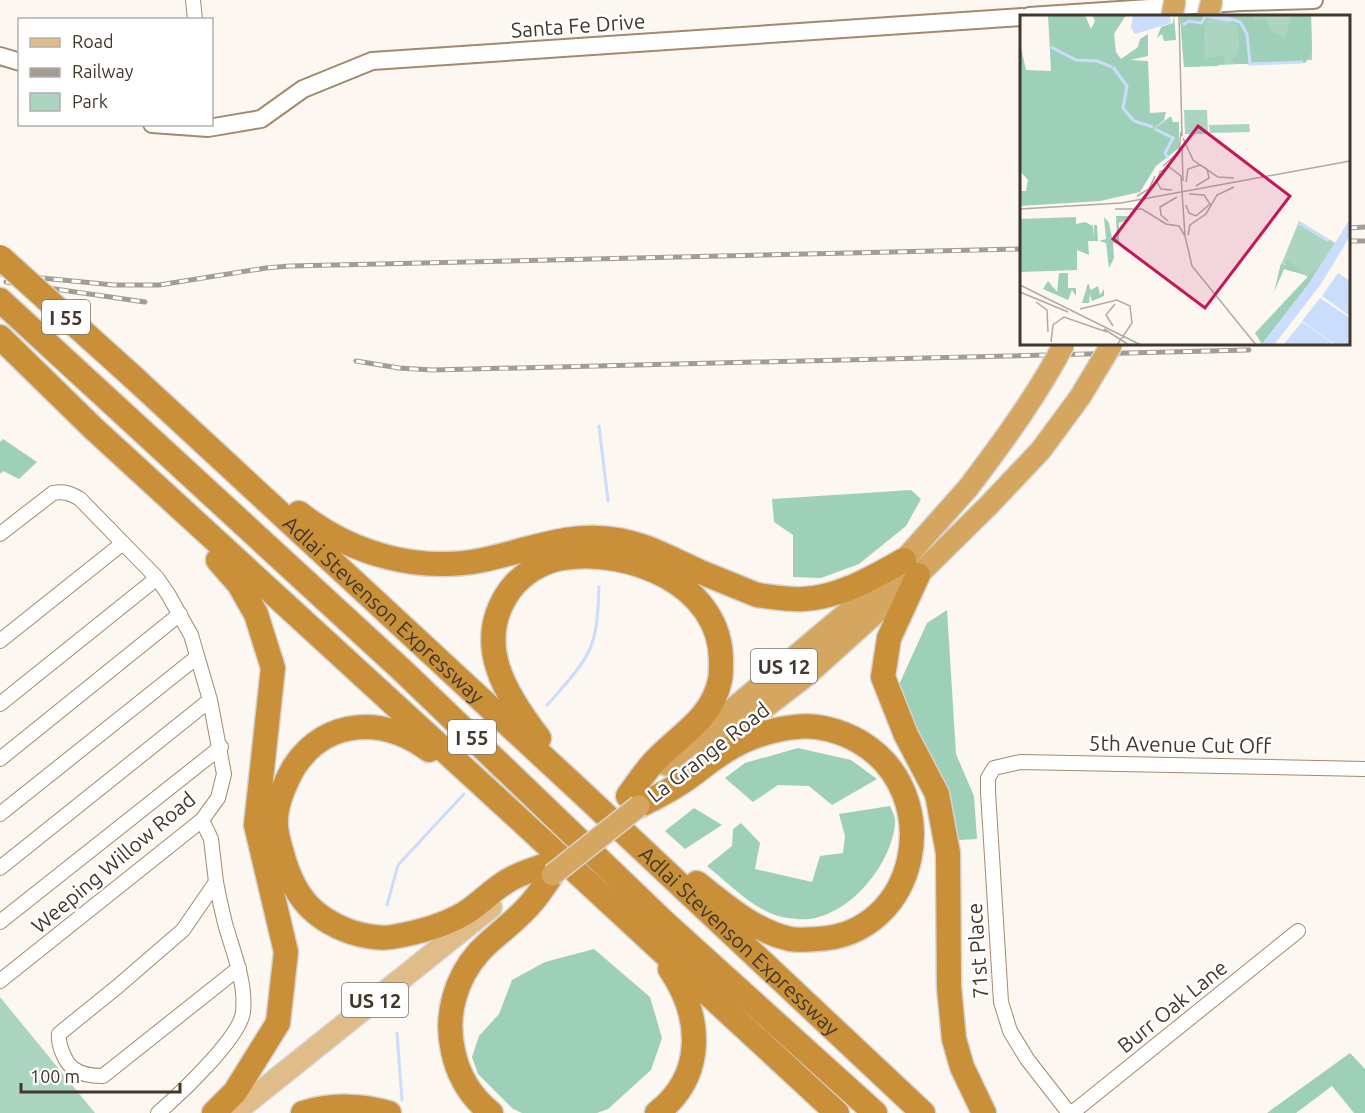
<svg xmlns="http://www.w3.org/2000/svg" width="1365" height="1113" font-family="Ubuntu,sans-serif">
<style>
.green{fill:#abd4c1}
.forest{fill:#9ecfb8}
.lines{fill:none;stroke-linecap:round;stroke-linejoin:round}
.stream{stroke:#cbddfd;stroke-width:3}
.minor-casing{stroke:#a28a6e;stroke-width:16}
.tertiary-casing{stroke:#a28a6e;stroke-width:20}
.primary-casing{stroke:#d5d3d0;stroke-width:24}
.trunk-casing{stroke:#d5d3d0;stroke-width:24}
.motorway-casing{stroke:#d5d3d0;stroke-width:27}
.minor{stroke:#fff;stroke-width:14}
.tertiary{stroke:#fff;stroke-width:16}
.primary{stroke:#dfbc88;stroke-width:21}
.trunk{stroke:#d4a660;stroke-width:21}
.motorway{stroke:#c98f39;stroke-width:24}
.rail-casing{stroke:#a39c93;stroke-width:5}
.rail{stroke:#fff;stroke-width:3;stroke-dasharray:9;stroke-linecap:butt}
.trunk-bridge-casing{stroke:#d5d3d0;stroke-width:24;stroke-linecap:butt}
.motorway-bridge-casing{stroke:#d5d3d0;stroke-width:27;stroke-linecap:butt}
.trunk-bridge{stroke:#d4a660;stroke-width:21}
.motorway-bridge{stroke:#c98f39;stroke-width:24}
.labels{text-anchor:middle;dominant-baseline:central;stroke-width:5;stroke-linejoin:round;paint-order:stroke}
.shield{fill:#fff;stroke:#7a736b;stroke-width:1.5}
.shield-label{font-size:20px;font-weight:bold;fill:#41372b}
.street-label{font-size:21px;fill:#41372b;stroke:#fff}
.inset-river{fill:none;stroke:#cbddfd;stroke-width:3}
.inset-road{fill:none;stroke:#b1aaa2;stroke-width:1.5}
.view{fill:#c2185b;fill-opacity:0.15;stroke:#c2185b;stroke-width:3}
.inset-edge{fill:none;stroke:#41372b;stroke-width:3}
</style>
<rect width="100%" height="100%" fill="#fcf7f1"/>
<!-- green -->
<path class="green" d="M0 997 95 1113H0Z"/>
<!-- forest -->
<path class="forest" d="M3 439 37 462 19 479 3 471 0 474V442Z
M911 490 921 499 906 526 859 564 821 578 793 577V535L774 522 772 499Z
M947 610 956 754 974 796 977 839 959 840 950 797 897 689 927 623Z
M798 748 851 760 877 779 832 805 809 786 778 785 753 802 725 778 745 763Z
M890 806C892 811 896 818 895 823 892 866 844 924 797 919 789 918 778 917 770 913 747 903 727 882 707 866L732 846 733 829 741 823 760 843 755 869 812 882 820 856 843 853 845 836 839 814Z
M694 808 722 825 685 849 665 831Z
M594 949 650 997 662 1038 651 1070 608 1109 597 1113H522L513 1109 478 1074 472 1057 479 1036 499 1014 512 980 545 962Z
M1350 1053 1365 1069V1113H1354L1332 1086 1296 1113H1267Z"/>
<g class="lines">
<!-- stream -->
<path class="stream" d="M599 426 608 501
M547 705C561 689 578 672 588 653 598 633 598 609 599 587
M387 905 398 865 464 794
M397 1033 402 1100"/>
<defs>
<path id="minor" d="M193 0 195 20
M0 534 53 493C64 491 70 493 80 499L157 578 168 594 191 635 210 700 224 774 218 798 202 820 0 981
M0 641 123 543
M0 704 157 578
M0 759 180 614
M0 814 197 657
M202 820 211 839 216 882 183 930 117 987 65 1029 59 1034C58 1045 65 1063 74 1069 82 1075 93 1076 103 1076L239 968
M0 868 210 700
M0 922 221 747
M158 1113C179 1095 240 1038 243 1012 246 983 234 954 226 927 222 912 219 897 216 882
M1069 1113 1027 1059 1010 1031 1001 1002 988 792V778L994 768 1020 762 1365 769
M1072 1113 1298 931"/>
<path id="tertiary" d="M1029 16 1240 2 1314 0
M0 56 20 62
M152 124 208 128 261 119 303 89 372 61 1022 17"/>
<path id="primary" d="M234 1113 491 907"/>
<path id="trunk" d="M707 752 806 676 918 575 989 505
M666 765 862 600 904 560 968 488"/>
<g id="motorway">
<path d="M0 300 403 671 664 922 875 1113"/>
<path d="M0 337 93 428 517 817 837 1113"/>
<path id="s1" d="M133 377 579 790 923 1113"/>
<path d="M299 513C351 554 418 573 483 560 521 552 560 536 599 538 639 540 663 555 698 571 718 579 737 587 757 595 773 597 789 600 804 599 841 597 873 577 904 560"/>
<path d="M918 575 889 638 883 677 906 735 937 794 948 853 949 987 954 1039 962 1067 984 1113"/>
<path d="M539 738C506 695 472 643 510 590 522 574 542 561 563 558 629 548 722 584 721 662 721 668 721 675 720 680 712 720 677 736 653 763 644 773 636 785 628 796"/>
<path d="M429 750C385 717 327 717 294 767 285 783 277 800 276 818 275 828 278 840 281 850 292 892 309 917 351 932 364 936 379 939 392 937 416 933 443 926 465 913 481 903 493 889 509 880 519 874 532 870 543 866"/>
<path d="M639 806C652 799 666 793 679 784 695 774 710 760 727 750 746 738 773 729 795 727 817 724 841 731 860 742 947 794 919 935 817 939 808 939 798 941 790 939 754 931 725 905 697 883"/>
<path d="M214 1113 235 1092 278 1023 286 952 256 825 273 668 256 614 239 584 218 560"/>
<path d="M303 1113C331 1104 362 1105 389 1113"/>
<path d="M491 1113C471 1097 458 1075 453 1051 445 1016 455 979 479 952 496 934 518 920 533 901 540 893 546 883 552 875"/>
<path d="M657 1113C706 1075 702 1016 670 969"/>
</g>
</defs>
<!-- minor casing -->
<use href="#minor" class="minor-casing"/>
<!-- tertiary casing -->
<use href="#tertiary" class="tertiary-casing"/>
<!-- primary casing -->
<use href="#primary" class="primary-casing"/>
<!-- trunk casing -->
<use href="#trunk" class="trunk-casing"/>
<!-- motorway casing -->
<use href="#motorway" class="motorway-casing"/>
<!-- minor -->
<use href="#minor" class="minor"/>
<!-- tertiary -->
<use href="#tertiary" class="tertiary"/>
<!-- primary -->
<use href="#primary" class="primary"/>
<!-- trunk -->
<use href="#trunk" class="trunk"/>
<!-- motorway -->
<use href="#motorway" class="motorway"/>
<defs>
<path id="rail" d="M1348 228 1365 227
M1348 241H1365
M0 274 114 285H159L266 268 290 266 1022 249
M6 282 145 302
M356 361 399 368 432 370 1249 350"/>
</defs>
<!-- rail casing -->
<use href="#rail" class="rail-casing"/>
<!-- rail -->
<use href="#rail" class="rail"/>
<defs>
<path id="trunk-bridge" d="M1172 16 1175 0
M1208 16 1212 0
M968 488C1003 442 1038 394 1064 344
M989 505 1041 450 1080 397 1112 344
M552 875 639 806"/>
<path id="motorway-bridge" d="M0 257 133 377"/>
</defs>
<!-- trunk-bridge casing -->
<use href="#trunk-bridge" class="trunk-bridge-casing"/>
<!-- motorway-bridge casing -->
<use href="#motorway-bridge" class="motorway-bridge-casing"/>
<!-- trunk-bridge -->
<use href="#trunk-bridge" class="trunk-bridge"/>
<!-- motorway-bridge -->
<use href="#motorway-bridge" class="motorway-bridge"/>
</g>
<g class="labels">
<!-- shield labels -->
<g class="shield">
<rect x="42" y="300" width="48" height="34" rx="4.5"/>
<rect x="751" y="649" width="66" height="34" rx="4.5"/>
<rect x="448" y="720" width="48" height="34" rx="4.5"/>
<rect x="342" y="983" width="66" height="34" rx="4.5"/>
</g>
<g class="shield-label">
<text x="66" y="317">I 55</text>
<text x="784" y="666">US 12</text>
<text x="472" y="737">I 55</text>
<text x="375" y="1000">US 12</text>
</g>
<!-- street labels -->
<g class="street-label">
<text transform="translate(578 25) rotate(-4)">Santa Fe Drive</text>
<text stroke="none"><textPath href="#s1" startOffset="342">Adlai Stevenson Expressway</textPath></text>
<text transform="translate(1180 744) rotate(1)">5th Avenue Cut Off</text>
<text transform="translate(708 752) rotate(-38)">La Grange Road</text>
<text transform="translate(113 862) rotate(-40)">Weeping Willow Road</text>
<text stroke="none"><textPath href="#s1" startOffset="828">Adlai Stevenson Expressway</textPath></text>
<text transform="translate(977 951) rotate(-94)">71st Place</text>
<text transform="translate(1172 1006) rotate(-39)">Burr Oak Lane</text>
</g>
</g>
<!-- overview -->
<g transform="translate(1020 15)">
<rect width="330" height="330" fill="#fcf7f1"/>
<path d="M160 0H291L292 45 164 52ZM164 95H187L188 119H165ZM229 109 230 117 190 118 189 110ZM279 206 315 228 292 264 262 248Z" fill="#abd4c1"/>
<path d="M28 0H65L71 14 75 6 72 0H106L94 19 96 37 101 44 118 32 120 24 128 19V41L110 45 128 46 130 98 146 97 144 105 131 116 151 101 153 107H159V133L136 151 120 177 80 186 0 191V176H6L8 165 0 156V28L6 55 31 56ZM154 0 156 25 144 26 142 19 137 23 141 12 153 8ZM160 0H233L236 6 246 4 250 14 265 24 272 0H291L292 38 285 48 215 49 211 44 219 38 218 10 190 2 184 9 185 44 203 40 205 47 197 51 164 52ZM96 201H109V204L99 208V227L93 228 94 243 89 253 86 228 79 226 86 224 84 202 89 208 92 223H97ZM56 202V209L65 207 73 211 74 224V210H77L78 226H68L69 240 57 235V255L0 257V204ZM267 245 285 260 264 254 254 277 261 248 265 250ZM295 254 291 266 242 329 235 318ZM39 258H48V273H56V281L52 275 48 285 23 274 28 266 37 277ZM68 268 71 275 78 271 80 280 84 274V281L72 286 70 279 69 288H62Z" fill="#9ecfb8"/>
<path d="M113 0H150L151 8 115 19 111 13ZM330 204V221L301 269 254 330H241L291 266ZM318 258 330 266V301L302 281ZM300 283 330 303V330H316L282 306ZM282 307 311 327 313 330H263Z" fill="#cbddfd"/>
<path class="inset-river" d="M198 0 220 7 227 19 230 49 283 47M163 10 169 6 181 8 186 1 211 6M31 32 56 45 77 46 92 52M93 52 107 71 103 93 114 106 133 112M135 114 153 123 145 138 148 143M279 208 309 226"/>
<path class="inset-road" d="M159 0 162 121M163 123 173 145 198 162 214 163M162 132 163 166M143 151 159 137 161 117M166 167 168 154 180 150 187 154 189 163 176 171M152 175 141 174 137 167 140 157 149 152 161 161 165 221 172 251 236 330M117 181 129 174 135 161M166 190 169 198 176 201 190 189 184 180 169 179M0 194 101 188 330 146M95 194H122L146 209 159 211 165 221M148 206 141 200 140 192 157 182M168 220 170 210 186 199 197 180 214 172M0 270 121 330M0 277 48 297M16 287 27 295 28 317M60 294 97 285 110 291 112 308 97 330M93 311 86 300 95 289M84 314 109 330M31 327 33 310 44 302 87 317"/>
<path class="view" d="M178 111 270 181 185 293 93 224Z"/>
<rect width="330" height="330" class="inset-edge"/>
</g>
<!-- legend -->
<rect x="18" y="18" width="195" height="108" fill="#ffffff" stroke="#b3afaa" stroke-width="1.5"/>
<rect x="30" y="38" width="30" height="9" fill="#dfbc88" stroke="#b3afaa" stroke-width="1.5"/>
<text x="72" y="48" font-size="18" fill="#41372b">Road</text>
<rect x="30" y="68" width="30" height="9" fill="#a39c93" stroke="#b3afaa" stroke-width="1.5"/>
<text x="72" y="78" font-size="18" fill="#41372b">Railway</text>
<rect x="30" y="93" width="30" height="18" fill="#abd4c1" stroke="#b3afaa" stroke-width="1.5"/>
<text x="72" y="108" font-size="18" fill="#41372b">Park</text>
<!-- scale -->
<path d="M21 1083v9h159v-9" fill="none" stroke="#41372b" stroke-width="3"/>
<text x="30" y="1083" font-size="18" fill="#41372b" stroke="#ffffff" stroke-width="4.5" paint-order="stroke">100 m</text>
</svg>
